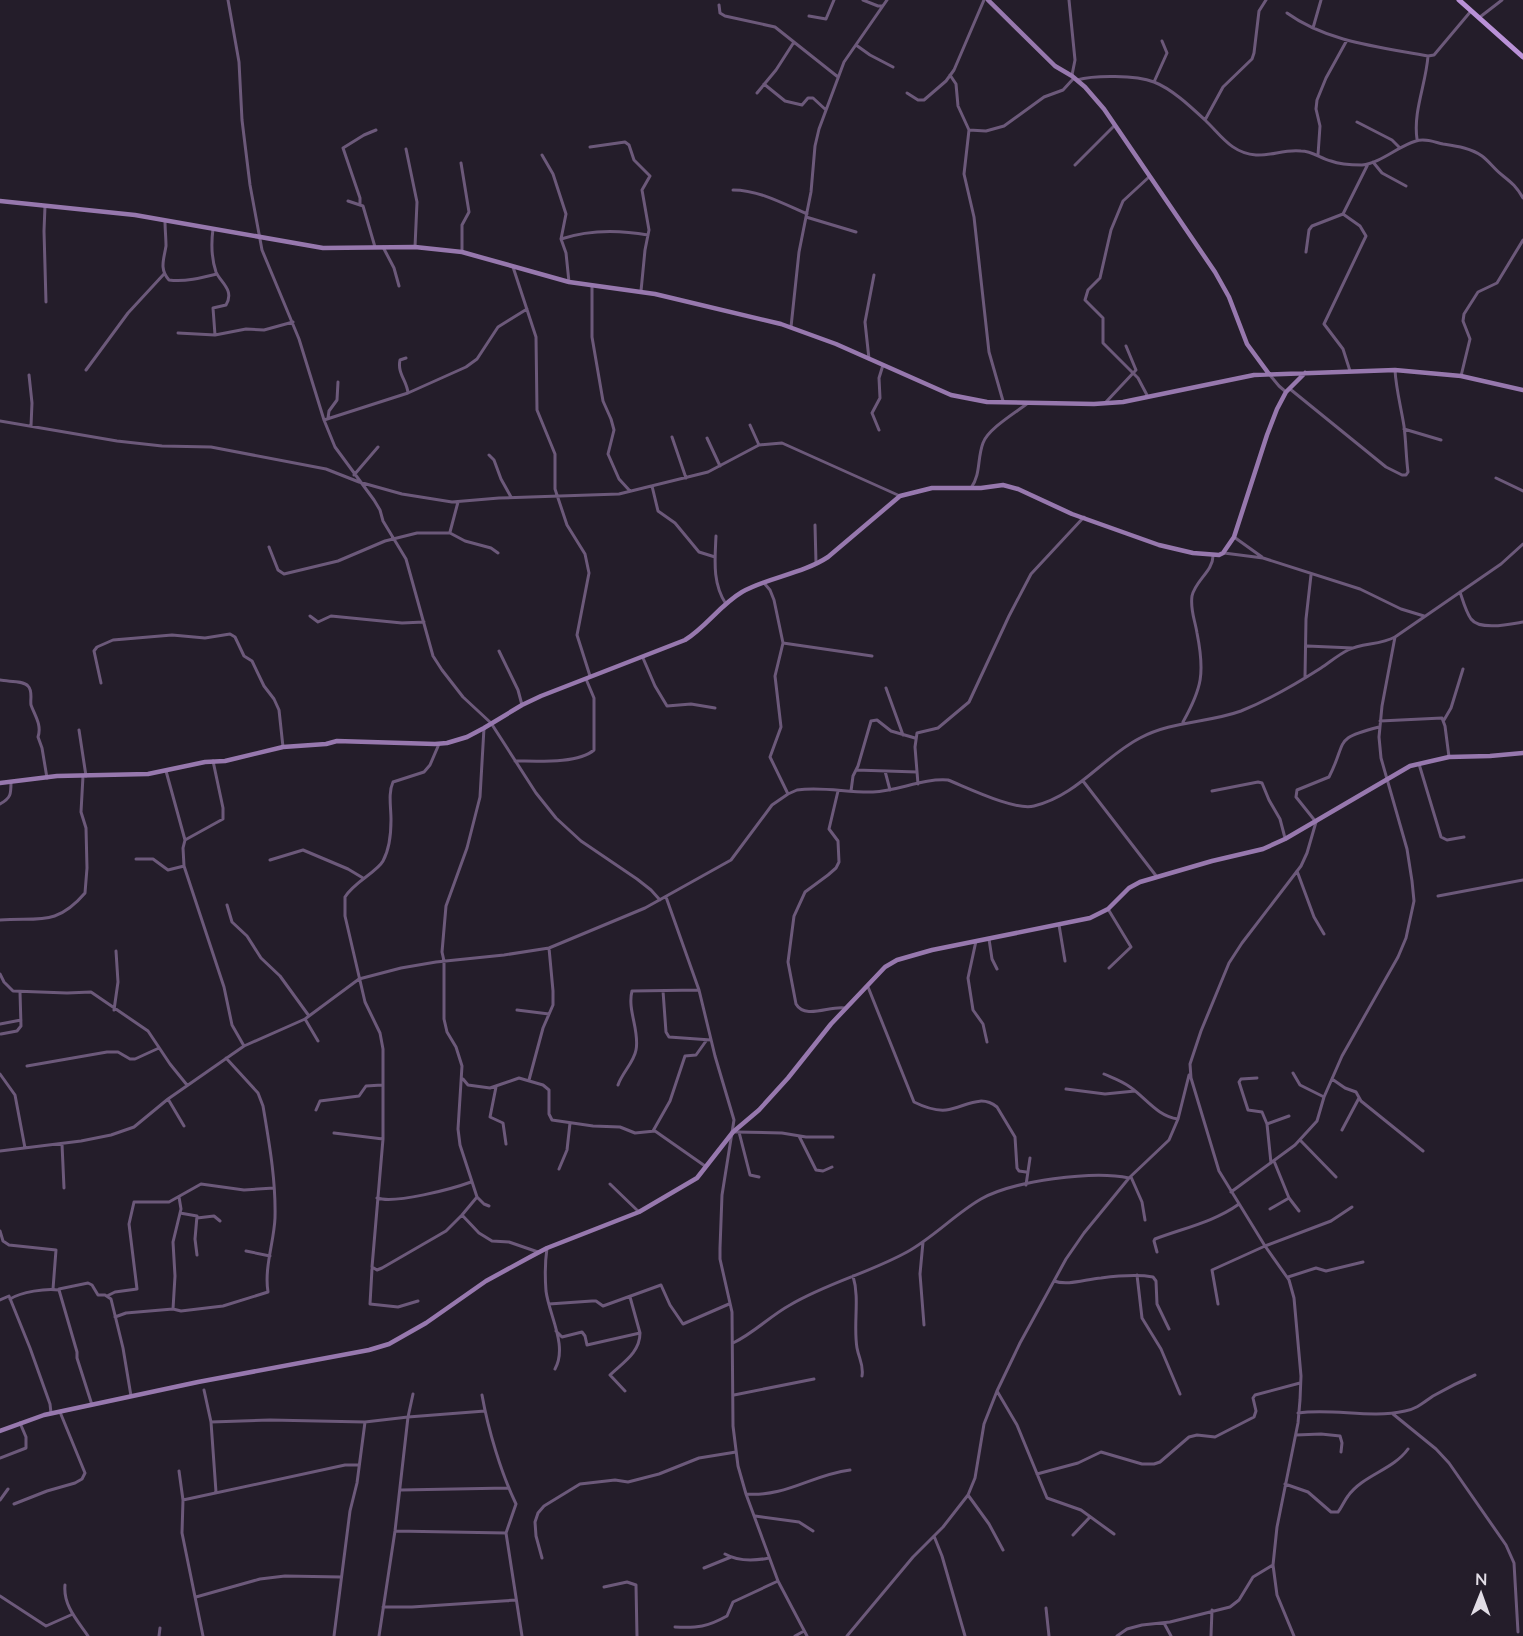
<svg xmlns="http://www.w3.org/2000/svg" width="1523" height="1636" font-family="Lato,sans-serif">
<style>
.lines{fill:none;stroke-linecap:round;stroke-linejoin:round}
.street{stroke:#6c597a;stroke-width:3}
.secondary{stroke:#9778ae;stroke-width:4.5}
.primary{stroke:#b991d7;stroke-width:5}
</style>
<rect width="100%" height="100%" fill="#241d2a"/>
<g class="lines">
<!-- street -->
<path class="street" d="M228 0 239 62 242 120 250 185 262 250 299 339 324 420 335 447 374 500 380 510 383 521 406 559 433 656 442 670 463 697 491 723 536 793 556 818 581 841 637 879 651 890 660 900
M863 0 878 6H882
M1069 0 1075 60 1072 75
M719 5 720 13 725 16 775 27 838 77
M1287 13C1327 42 1380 47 1428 56L1434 55 1471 11
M809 16 826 19 834 0
M1480 17 1502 0
M1313 28 1321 0
M856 45 870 55 893 67
M950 75 956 84 958 106 969 130 964 174 974 217 989 352 1003 401
M1077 80C1094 75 1136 75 1154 82 1172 89 1190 106 1205 120 1221 135 1231 153 1256 155 1271 156 1285 149 1301 151 1312 151 1320 158 1331 161 1341 165 1352 165 1362 165 1381 163 1398 146 1416 141 1425 138 1434 142 1443 144 1456 146 1471 148 1482 156 1489 161 1494 169 1502 175 1512 183 1516 186 1523 198
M1154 82 1167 53 1162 41
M764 84 785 101 802 105 808 98H813L826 110
M757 93 776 70 794 42
M907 93 918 100H924L946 81 954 70 984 0
M1205 120 1223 87 1252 59 1254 53 1259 11 1266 0
M1357 122 1392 140 1399 147
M969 130 986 131 1004 126 1044 97 1063 90 1074 78
M1417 139C1413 111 1426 84 1428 56
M590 147 625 142 629 145 634 160 650 176 642 190 649 230 645 250 641 291
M406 149 417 202 415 247
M542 155 553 174 566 214 561 239 566 253 569 282
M1318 155 1320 126 1316 109 1317 100 1326 78 1347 40
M1373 162 1382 173 1406 186
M461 163 469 212 462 225V252
M1075 165 1115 125
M733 190C759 190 784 204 807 214
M348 201 363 206 375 247
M360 204V198L343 148 364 135 376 130
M45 206 44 231 46 302
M1343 214 1360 226 1366 236 1324 324 1343 349 1350 371
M806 217 856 232
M165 221C165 229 166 238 166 246 164 259 159 269 169 280 185 282 201 278 217 274
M213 229C211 244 211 257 216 272 220 282 235 290 226 305L213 308 215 335
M561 239C588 230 620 230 648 235
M383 247 394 268 399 286
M1306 252 1309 230 1312 226 1343 214 1368 164
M513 267 536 337 537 410 555 454V489L567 525 585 554 589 573 577 635 590 676
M592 285V337L603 401 611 419 614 430 608 454 619 479 630 491
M791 327 799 252 811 192 815 146 819 129 844 62 887 0
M178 333 215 335 246 329 264 330 293 322
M406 358 400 360C397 373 407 381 408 393
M869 359 865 322 874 275
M86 370 128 313 164 274
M1269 374 1279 386 1286 392
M29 375 32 403 31 426
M1461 376 1470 339 1463 321 1464 314 1478 292 1497 283 1523 240
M1290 389 1386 467 1402 475H1406L1408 472C1406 457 1406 441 1404 426 1401 407 1396 389 1395 370
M1148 397 1138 378 1103 343V318L1085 300 1088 290 1100 278 1111 230 1123 201 1149 177
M1106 402 1136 370 1126 346
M328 418 329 411 337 400 338 382
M324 420 408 393 466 367 477 359 498 327 527 309
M0 421 117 441 162 446 211 447 326 469 359 482 402 494 452 502 499 498 619 494 708 472 759 445 782 443 900 496
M750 425 759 445
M1404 429 1441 440
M879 430 872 413 880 398 879 378 883 365
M672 437 686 478
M707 438 720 466
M489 455 494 460 501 479 511 497
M354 475 378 447
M1496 478 1523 491
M652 486 658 511 675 523 699 552 715 557
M971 488C981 474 977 459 983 443 988 429 1015 413 1028 403
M815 525 816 563
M450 532 458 502
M716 536C715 559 712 583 726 604
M1234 537 1262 557
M269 547 278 570 284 574 338 561 385 541 417 533H450L465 541 491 548 498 553
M1224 553 1263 558 1360 589 1401 609 1424 616
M764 583 770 590 774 600 783 643 775 676 781 727 770 757 788 794
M1460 592C1463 601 1466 612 1471 619 1480 631 1511 624 1523 622
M310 616 318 622 331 616 402 623 424 622
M783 643 872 656
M1307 646 1353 648
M499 651 518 690 522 705
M643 658 655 686 667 706 691 704 715 708
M1305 677 1306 619 1311 575
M0 680C7 682 23 680 28 686 33 691 30 699 31 705 35 716 42 725 38 737L42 748 47 778
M101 683 94 651 97 647 113 640 125 639 172 635 205 638 230 634 235 637 244 656 252 661 264 686 274 699 279 710 283 747
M886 688 903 735
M1444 720 1451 708 1463 669
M1380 721 1442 718 1445 726 1449 757
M1183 722C1202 688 1205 673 1197 633 1195 620 1190 610 1192 596 1195 581 1213 571 1213 556
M484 728 480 797 467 848 446 906 442 952 444 961V1019L447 1032 456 1047 462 1066 458 1129 460 1145 477 1197 484 1204 489 1206
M79 730 86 776
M439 744 430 765 424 772 393 782C388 793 391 807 391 820 391 832 389 850 383 861 377 872 354 882 345 897V916L365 1002 380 1033 383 1049V1139L372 1267 377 1270 382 1268 446 1231 462 1215 477 1197
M213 761 223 808V819L185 840 183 848 184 866 224 987 232 1025 244 1046
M515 761C536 761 578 764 594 750V698L586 679
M1419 764 1441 837 1447 840 1464 837
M856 770 917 772
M166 771 185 840
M885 771 890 790
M1083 781 1157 877
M918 784 915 747 917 733 938 728 969 702 1009 616 1031 574 1084 517
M838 791 829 829 838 841 839 862 836 868 828 875 805 892 794 916 788 962 796 1004C805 1020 831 1005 845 1008
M851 791 853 776 858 766 871 721 877 720 891 731 915 738
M1212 791 1258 782 1262 783 1269 800 1280 819 1285 838
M0 804C11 798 11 794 11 782
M136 859H153L168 870 184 866
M270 860 303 850 348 869 363 878
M1297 871 1314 917 1324 934
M1438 896 1523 880
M666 897 699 990 715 1056 734 1120 722 1195 720 1248V1259L732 1312 733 1426 738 1466 746 1494 778 1581 807 1636
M227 905 232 922 247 936 261 958 280 976 309 1016
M1108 909 1131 947 1109 968
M0 920C38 917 56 927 85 893L87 868 86 828 81 812 83 776
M1059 925 1065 961
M989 939 992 959 997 969
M976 941 968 978 973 1010 983 1024 987 1042
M0 974 4 982 13 991 67 993 91 992 148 1031 170 1064 187 1085
M868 987 914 1102C924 1107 935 1111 946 1110 964 1108 980 1093 997 1107L1015 1137 1017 1168 1019 1171 1026 1172
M663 991 666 1032 669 1037 711 1040
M114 1010 118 982 116 951
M517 1010 549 1014
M305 1019 318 1041
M0 1024 21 1020
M1 1034 17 1031 21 1026 20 992
M27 1066 107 1052H118L130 1059H135L159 1048
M1293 1073 1300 1085 1324 1097
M0 1074 15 1095 25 1148
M1104 1074C1113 1078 1122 1081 1130 1087 1146 1098 1157 1116 1178 1119
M1257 1078 1241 1079 1239 1082 1248 1110 1262 1112 1267 1124 1289 1116
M463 1079 468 1085 490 1088 519 1078 543 1085 549 1090V1114L552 1120 593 1126 620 1127 635 1133 655 1131 705 1166
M1332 1079 1345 1088 1356 1092 1361 1101 1423 1151
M529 1080 543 1028 553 1005V991L549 948
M618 1085C622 1073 634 1062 636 1050 640 1031 627 1010 632 991L699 990
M496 1087 490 1117 503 1123 506 1144
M1066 1089 1105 1094 1135 1091
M168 1099 184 1126
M316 1110 320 1101 359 1096 366 1086 382 1085
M1267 1124 1271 1163
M1342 1130 1359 1098
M653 1131 670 1101 685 1056 696 1055 706 1041
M735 1132 782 1133 806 1137H833
M739 1132 750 1175 759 1177
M334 1133 383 1139
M799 1136 816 1170 823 1171 832 1167
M1300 1140 1336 1177
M62 1144 64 1188
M0 1151 81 1141 111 1135 134 1127 168 1099 244 1046 305 1019 359 979 401 968 436 962 504 955 549 948 645 908 731 860 772 805 788 794 797 790C822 786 848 793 873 792 898 791 923 778 948 780 968 788 1015 811 1034 806 1077 796 1103 757 1140 738 1171 721 1208 723 1241 711 1268 700 1296 684 1321 668 1330 662 1338 655 1348 650 1362 643 1380 645 1395 637L1501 564 1523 544
M1274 1161 1289 1198 1299 1211
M559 1169 567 1150 570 1123
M1131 1177 1142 1202 1145 1220
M610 1184 639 1212
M1026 1185 1030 1158
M1231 1192 1295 1145 1317 1121 1324 1097 1342 1056 1398 957 1406 938 1414 901 1412 881 1407 849 1381 758 1379 737 1382 706 1395 637
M377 1198C395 1204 452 1189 471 1182
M1270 1209 1289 1198
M180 1213 197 1216 195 1239 197 1255
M462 1215 479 1233 492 1241 509 1242 538 1252
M197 1218 214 1216 220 1221
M0 1231 3 1241 9 1245 56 1250 53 1289
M923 1242 920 1274 924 1325
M547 1248C545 1262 545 1278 546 1291 549 1315 568 1346 555 1369
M246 1251 270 1256
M1157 1252 1154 1241 1155 1239C1184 1228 1214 1222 1239 1204
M372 1269 370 1304 398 1307 418 1301
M1137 1275 1142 1318 1161 1349 1180 1394
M853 1276C860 1299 853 1324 857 1348 859 1359 864 1365 862 1376
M1288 1277 1316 1268 1326 1271 1363 1262
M1054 1281C1068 1286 1086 1279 1101 1278 1117 1276 1136 1274 1153 1277L1156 1281 1157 1304 1169 1329
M59 1289 88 1283 92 1285 98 1295H105L111 1299 123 1348 131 1396
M107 1296 115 1292 137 1289 129 1224 134 1202H169L201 1184 244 1190 274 1188
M630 1297 640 1333
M10 1299C21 1292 46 1288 59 1290L77 1352V1358L92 1405
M0 1300 9 1296 30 1348 50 1404 51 1413
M549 1304 592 1301H596L603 1306 661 1285 670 1305 683 1324 729 1304
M1218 1304 1212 1270 1265 1246 1331 1221 1352 1207
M173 1309 181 1311 223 1306 268 1292C264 1268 274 1242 275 1218 276 1180 269 1142 263 1106L258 1093 226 1058
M115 1317 126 1313 173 1309 175 1276 173 1242 181 1209 179 1197
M556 1331 562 1337 582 1332 585 1336 587 1345 640 1333C640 1353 622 1363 610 1375L625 1391
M733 1343C754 1333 770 1316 790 1305 827 1283 869 1273 907 1252 934 1237 955 1214 981 1199 1013 1181 1093 1170 1129 1178
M204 1390 211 1422 216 1492
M997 1391 1017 1425 1047 1498 1081 1510 1114 1534
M482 1395C488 1429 501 1473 516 1504L506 1533 522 1636
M734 1395 814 1379
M1298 1413C1334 1408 1370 1419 1405 1411 1417 1409 1424 1402 1433 1396 1447 1388 1461 1381 1475 1375
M1393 1414 1436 1449 1449 1463 1506 1545 1514 1563 1518 1632
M211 1422 270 1420 365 1422 408 1417 485 1411
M1296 1435 1321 1434 1340 1436 1342 1443 1341 1452
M0 1458 26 1448V1437L20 1423
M179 1471 183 1500 182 1533 203 1636
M1037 1474 1078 1463 1101 1452 1142 1464H1154L1160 1462 1189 1437 1197 1435 1215 1437 1254 1417 1256 1411 1253 1398 1255 1395 1300 1383
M1285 1484 1308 1492 1331 1512H1338C1342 1507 1344 1501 1348 1496 1363 1475 1393 1470 1408 1449
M401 1490 508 1488
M746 1494C787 1497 811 1475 850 1470
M968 1495 989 1524 1003 1550
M0 1500 8 1489
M183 1500 345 1465H359
M14 1504 47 1491 75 1483 82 1479 85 1473 60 1412
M755 1516 799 1522 813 1531
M395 1531 506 1533
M1073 1535 1090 1517
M934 1536 942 1556 965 1636
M725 1554C739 1562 754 1561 769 1558
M542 1558 536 1536 535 1522 538 1513 544 1506 580 1484 615 1480 628 1482 659 1474 699 1458 736 1452
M704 1568 731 1557
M65 1585C63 1605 77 1620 88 1636
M604 1587 627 1582 636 1585 637 1636
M0 1596 46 1626 73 1614
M196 1597 260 1579 285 1576 341 1577
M383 1607H412L516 1600
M1046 1608 1049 1636
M1164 1623 1171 1636
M675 1627C698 1628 707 1627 727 1616L733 1602 778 1581
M159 1636 160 1628
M334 1636 350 1511 357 1483 365 1422
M379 1636 395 1531 408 1417 413 1394
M795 1636 804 1631
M847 1636 913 1557 943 1527 968 1495 975 1478 984 1424 997 1391 1020 1343 1066 1259 1084 1233 1129 1178 1169 1140 1178 1119 1189 1075
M1117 1636 1127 1629 1142 1625 1170 1622 1230 1607 1239 1600 1253 1577 1273 1565
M1211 1636 1212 1610
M1294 1636 1277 1595 1273 1565 1277 1527 1298 1423 1300 1400 1301 1376 1294 1298 1289 1280 1265 1246 1219 1171 1191 1078 1190 1064 1201 1031 1229 963 1242 943 1301 866 1307 853 1316 822 1296 797 1297 790 1329 777C1348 740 1332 739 1379 727"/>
<!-- secondary -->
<path class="secondary" d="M988 0 1055 66 1072 76 1085 87 1104 109 1215 272 1229 297 1247 344 1269 374
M0 201 135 215 323 248 415 247 462 252 569 282 655 294 781 324 836 344 951 395 987 402 1094 404 1123 402 1254 375 1395 370 1461 376 1523 390
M0 783 57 776 148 774 205 762 225 761 283 747 326 744 337 741 435 744 447 743 467 737 484 728 522 705 541 696 685 640C706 627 720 605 742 592 769 577 802 574 828 557L900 496 932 488H981L1003 485 1018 489 1072 514 1159 545 1193 553 1219 555 1223 553 1234 537 1267 435 1277 409 1286 392 1305 373
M0 1431 44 1415 198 1382 369 1350 389 1344 426 1323 486 1281 530 1257 547 1248 639 1212 697 1178 733 1132 759 1110 788 1078 831 1024 885 967 897 960 932 950 1090 918 1108 909 1129 888 1140 882 1212 861 1263 849 1285 839 1410 766 1449 757 1490 756 1523 753"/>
<!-- primary -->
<path class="primary" d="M1459 0 1523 57"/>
</g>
<!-- north arrow -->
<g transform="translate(1481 1594) rotate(1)" stroke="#241d2a" stroke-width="4.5" paint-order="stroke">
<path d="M0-4.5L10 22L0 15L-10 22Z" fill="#e2dde6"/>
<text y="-9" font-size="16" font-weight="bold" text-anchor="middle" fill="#e2dde6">N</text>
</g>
</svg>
